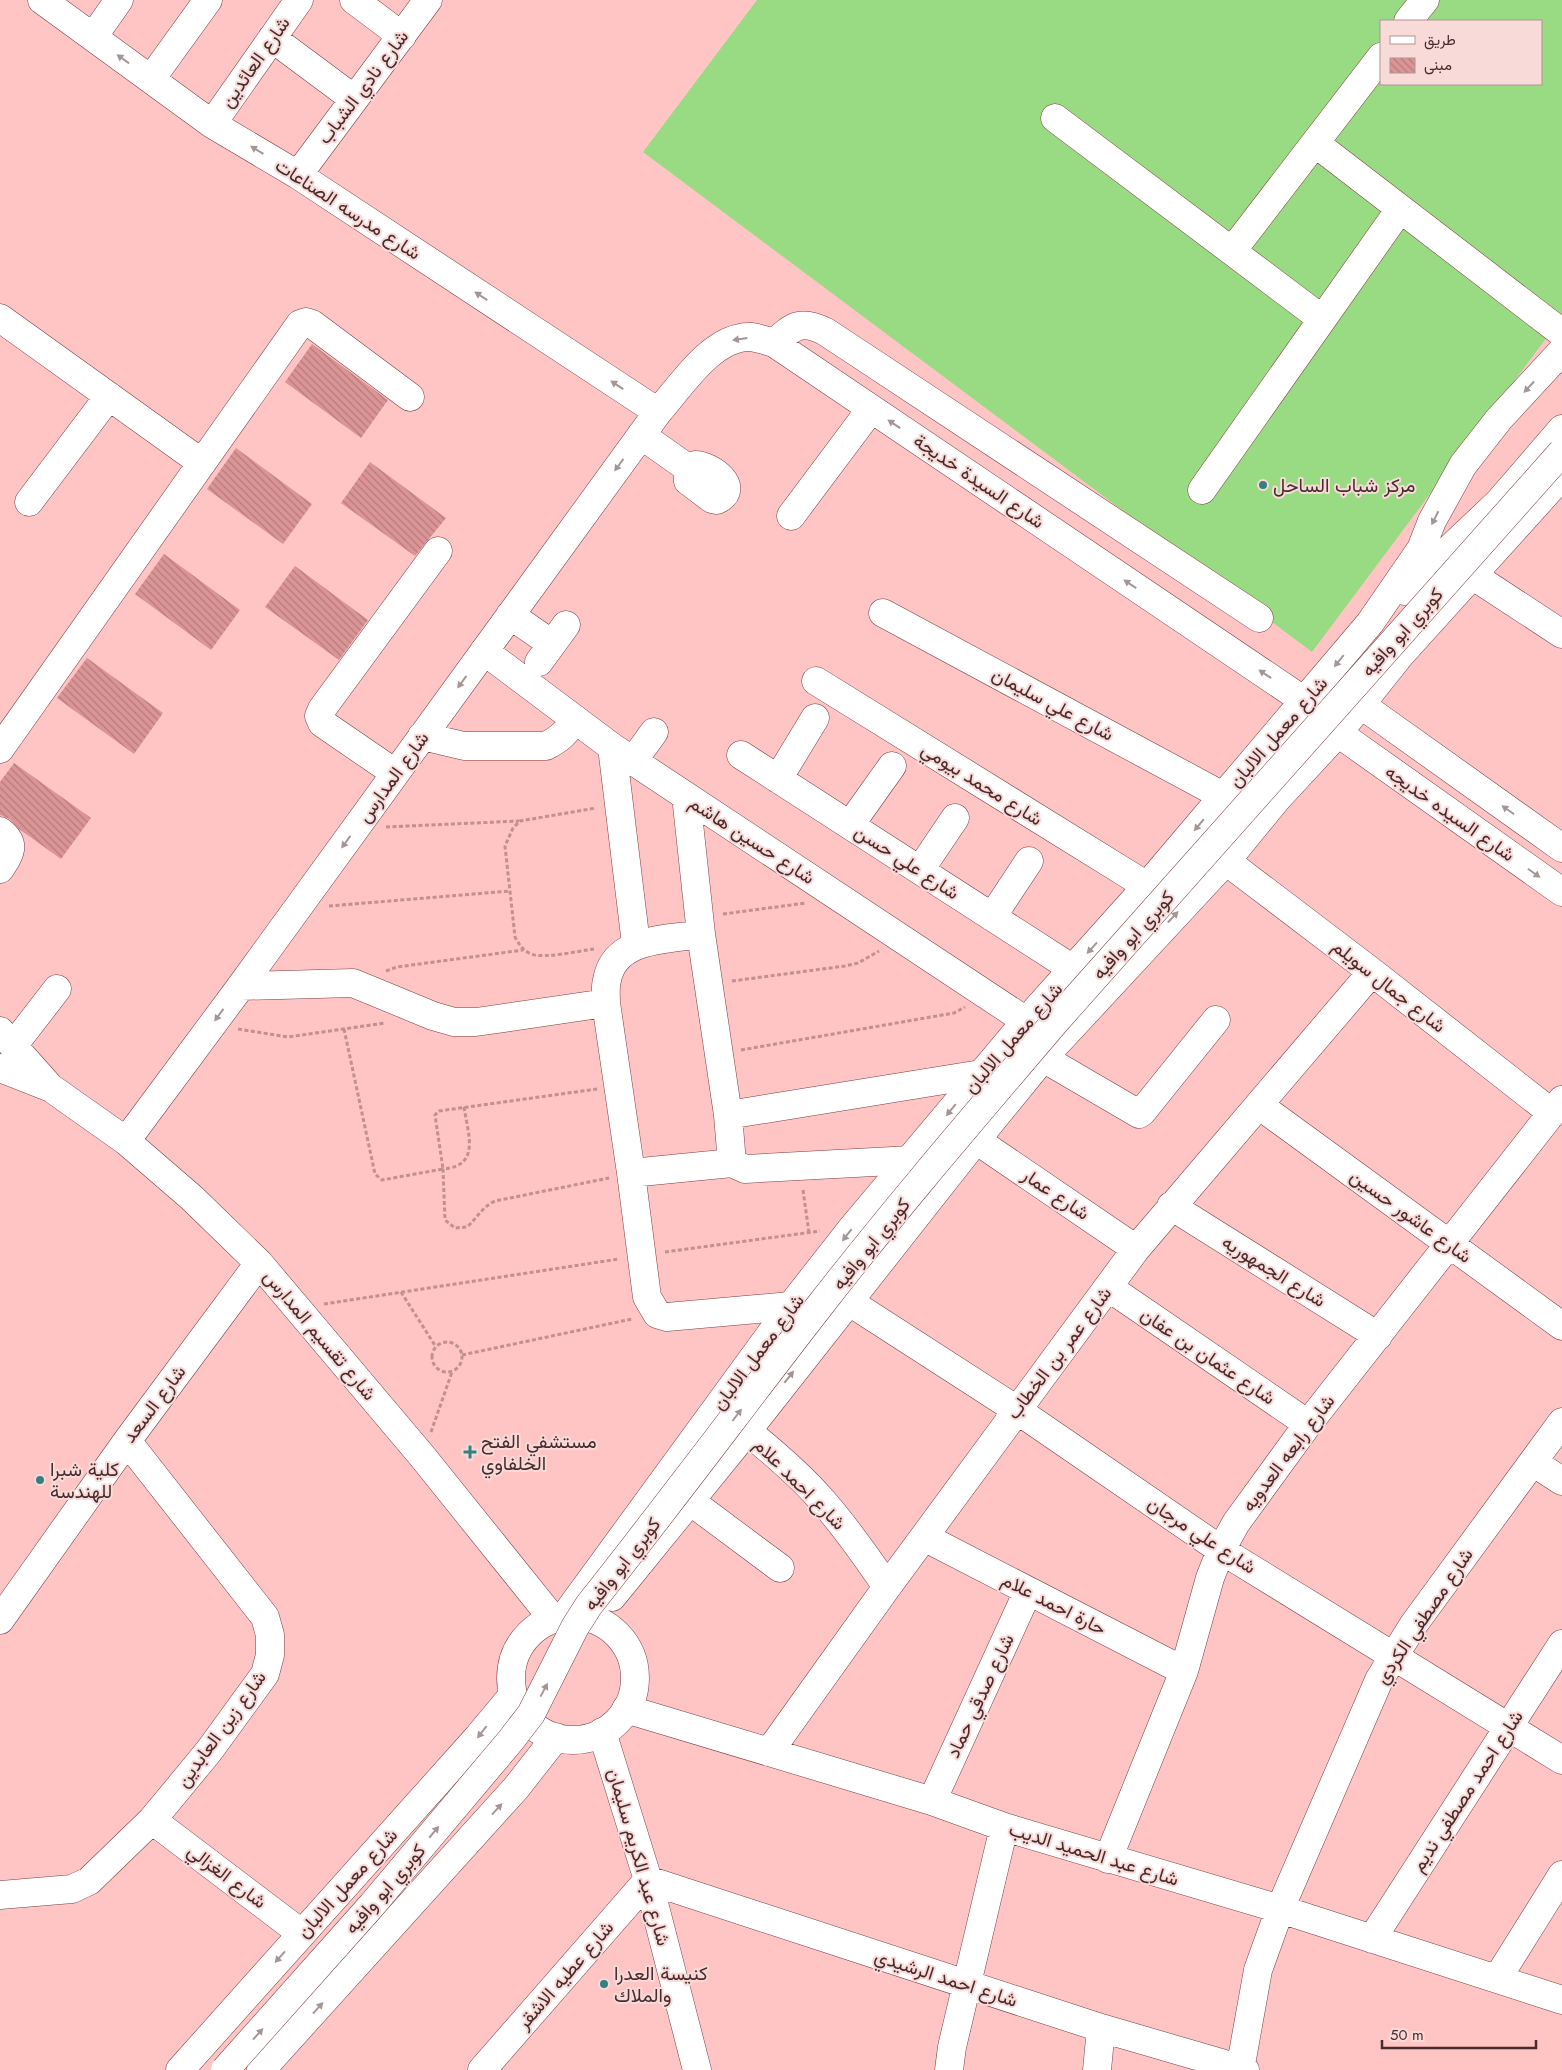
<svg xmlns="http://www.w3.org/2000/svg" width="1562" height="2070" font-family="Jost,Vazirmatn,sans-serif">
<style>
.pitch{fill:#99db82;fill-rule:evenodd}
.building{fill:url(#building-back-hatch)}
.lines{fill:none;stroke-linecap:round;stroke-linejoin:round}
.minor-casing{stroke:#7a3d40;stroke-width:29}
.major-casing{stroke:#7a3d40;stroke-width:29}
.path{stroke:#c19091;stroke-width:3;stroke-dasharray:4 2.5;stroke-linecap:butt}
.minor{stroke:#fff;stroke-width:28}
.major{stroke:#fff;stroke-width:28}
.major-bridge-casing{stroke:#7a3d40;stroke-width:29;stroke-linecap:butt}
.major-bridge{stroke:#fff;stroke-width:28}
.oneway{fill:#a49596}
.poi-dot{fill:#378082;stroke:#f8dad9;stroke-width:2}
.labels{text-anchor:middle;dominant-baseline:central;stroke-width:4;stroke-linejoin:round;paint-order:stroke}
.street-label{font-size:19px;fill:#482b2c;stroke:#f8dad9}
.poi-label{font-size:19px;fill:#482b2c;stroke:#f8dad9;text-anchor:start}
</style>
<defs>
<pattern id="building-back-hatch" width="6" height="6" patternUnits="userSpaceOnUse" patternTransform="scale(1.25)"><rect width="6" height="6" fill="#dc9597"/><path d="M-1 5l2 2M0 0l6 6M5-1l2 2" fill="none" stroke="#b47a7b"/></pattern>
</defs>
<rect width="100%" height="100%" fill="#ffc4c4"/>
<!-- pitch -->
<path class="pitch" d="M757 0H1562V317L1312 652 643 152ZM1381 21H1541V84H1381Z"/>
<!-- building -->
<path class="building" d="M312 344 388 400 361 438 285 382Z
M236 448 312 504 283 544 207 489Z
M370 462 446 518 415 556 341 503Z
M164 554 240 610 211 650 135 594Z
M295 566 368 620 339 660 265 607Z
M87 658 163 713 134 754 57 698Z
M14 763 91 818 61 859 19 829 10 819 0 815V782Z"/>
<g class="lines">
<defs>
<path id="minor" d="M42 0 212 124 298 175 658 412
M354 0 402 36
M1408 21 1425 0
M93 37 119 0
M272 38 354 99
M151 79 208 0
M1055 118 1322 319
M212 124 299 0
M1315 143 1562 333
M298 175 428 0
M1232 251 1381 57
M0 318 202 463
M774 343C793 326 801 319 826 332L1259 618
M641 435 689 469
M695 465C711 465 742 488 717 500L712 499 688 481C687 473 688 469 695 465Z
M1202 490 1400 209
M29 502 109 396
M791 516 871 409
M1472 575 1562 634
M883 613 1223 796
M510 615 552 644
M484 651 612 747 1026 1021
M539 662 566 625
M816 681 1147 886
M1360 704 1562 848
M1338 733 1562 892
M422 736 464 746H546C560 739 567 732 575 719
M612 747 636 944
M0 749 300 324 306 322 312 324 410 397
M741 755 1073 969
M633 761 654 732
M395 773 322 723 319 716 322 709 438 551
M778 779 815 718
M686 796 701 934 728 1115 732 1163
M850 825 892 766
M0 831C17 844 10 854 0 869
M1226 861 1372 972 1552 1113
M920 870 955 818
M992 917 1029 861
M701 934C667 940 615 937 607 980 605 987 606 996 606 1003L631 1173 647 1297 657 1314 667 1317 791 1306
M241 986 353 983 433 1016 454 1022H476L606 1003
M0 1031 48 1085
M13 1046 57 989
M1043 1058 1139 1114 1142 1112 1216 1020
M0 1068 51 1088 126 1141 192 1198 259 1263 422 1456 553 1619
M1260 1106 1562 1326
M728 1115 981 1074
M976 1140 1136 1249
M126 1141 241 986 658 412C681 386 713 335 751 337 759 338 767 341 774 343L1306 702
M631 1173 732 1163 745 1169 911 1160
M1171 1206 1378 1336
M1108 1287 1308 1424
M848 1301 1017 1410 1221 1550 1562 1760
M747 1431C773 1452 798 1473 820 1498 845 1526 866 1556 887 1587
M1534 1463 1562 1481
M690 1501 780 1568
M924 1537 1184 1671
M0 1620 127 1441 259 1263
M626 1709 932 1801 1004 1827 1280 1909 1562 2000
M602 1732 648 1880 697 2070
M769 1752 887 1587 1136 1249 1372 972
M932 1801 1028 1591
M152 1820 301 1933
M1108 1859 1184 1671 1210 1578 1221 1550 1236 1523 1308 1424 1562 1100
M0 1895 72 1889 89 1881 152 1820 209 1751 265 1674 270 1655V1635L265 1617 127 1441
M1372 1939 1562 1644
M1497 1979 1562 1875
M482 2070 648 1880 1101 2028 1245 2070
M949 2070 952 2047 1004 1827
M1097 2070 1101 2028
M1240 2070 1258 1970 1280 1909 1379 1680 1414 1624 1562 1422"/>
<path id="major" d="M1405 591 1499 502 1562 429
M612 1597 747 1431 976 1140 1043 1058 1226 861 1276 800 1338 733 1401 654 1562 476
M511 1678a62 62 0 1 1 124 0a62 62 0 1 1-124 0Z
M564 1617 791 1306 853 1227 1026 1021 1147 886 1370 623 1421 549 1432 521 1463 465 1499 419 1562 351
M180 2070 478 1737 513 1695
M261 2070 516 1788 556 1737"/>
</defs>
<!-- minor casing -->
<use href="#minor" class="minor-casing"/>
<!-- major casing -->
<use href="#major" class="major-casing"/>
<!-- path -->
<path class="path" d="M386 827 519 821
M329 906 510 891
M723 914 806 903
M594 949C578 951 545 959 531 954 522 950 519 944 515 937L505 846 513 828 520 821 596 808
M386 971 397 967 523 950
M732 981 845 966 858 963 879 951
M238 1029 288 1037 385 1023
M344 1029 375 1174 382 1180 443 1169 435 1115 439 1111 597 1089
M741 1050 954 1013 965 1007
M464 1107C468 1134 481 1166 443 1169L445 1220 455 1228 467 1227C477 1218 482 1207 495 1201L609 1178
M803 1190 809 1233
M665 1252 820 1231
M401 1292 436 1347
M324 1304 619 1259
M432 1357a15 15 0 1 1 30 0a15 15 0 1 1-30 0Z
M462 1355 632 1319
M431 1432 452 1372"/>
<!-- minor -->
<use href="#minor" class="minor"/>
<!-- major -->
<use href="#major" class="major"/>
<defs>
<path id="major-bridge" d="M225 2070 372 1905 511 1740 531 1714 575 1627 589 1605C667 1507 741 1407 818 1308 894 1210 975 1116 1055 1022L1562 452"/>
</defs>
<!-- major-bridge casing -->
<use href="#major-bridge" class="major-bridge-casing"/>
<!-- major-bridge -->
<use href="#major-bridge" class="major-bridge"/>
</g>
<!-- one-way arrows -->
<defs><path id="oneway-solid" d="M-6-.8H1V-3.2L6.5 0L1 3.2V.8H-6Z" transform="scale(1.25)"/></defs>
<g class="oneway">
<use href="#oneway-solid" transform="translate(123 59) rotate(-144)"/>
<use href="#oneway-solid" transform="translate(257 150) rotate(-149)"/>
<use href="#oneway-solid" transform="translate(481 296) rotate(-147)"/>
<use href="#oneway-solid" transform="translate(740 339) rotate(172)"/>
<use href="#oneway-solid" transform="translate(617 385) rotate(-147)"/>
<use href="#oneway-solid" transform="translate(1529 387) rotate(133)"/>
<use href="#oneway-solid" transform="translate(894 424) rotate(-146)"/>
<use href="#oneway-solid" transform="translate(619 465) rotate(126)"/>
<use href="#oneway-solid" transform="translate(1435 518) rotate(117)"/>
<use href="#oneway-solid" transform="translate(1130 584) rotate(-146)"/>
<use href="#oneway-solid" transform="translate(1339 661) rotate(129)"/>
<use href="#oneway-solid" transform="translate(1265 674) rotate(-146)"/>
<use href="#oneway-solid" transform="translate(462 682) rotate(126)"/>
<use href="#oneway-solid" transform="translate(1508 810) rotate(-145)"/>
<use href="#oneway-solid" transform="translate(1199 825) rotate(130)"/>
<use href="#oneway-solid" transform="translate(346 842) rotate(126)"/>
<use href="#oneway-solid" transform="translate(1534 873) rotate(35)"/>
<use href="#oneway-solid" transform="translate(1173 917) rotate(-47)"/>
<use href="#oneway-solid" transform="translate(1092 948) rotate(132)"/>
<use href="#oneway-solid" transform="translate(219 1015) rotate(126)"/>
<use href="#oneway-solid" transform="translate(951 1110) rotate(129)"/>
<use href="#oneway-solid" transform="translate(847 1235) rotate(128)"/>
<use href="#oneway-solid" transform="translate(789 1377) rotate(-52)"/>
<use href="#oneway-solid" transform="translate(737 1415) rotate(-53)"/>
<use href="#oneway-solid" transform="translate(544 1690) rotate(-62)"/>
<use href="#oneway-solid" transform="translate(482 1732) rotate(128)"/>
<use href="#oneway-solid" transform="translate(497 1809) rotate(-48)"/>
<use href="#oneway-solid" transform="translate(434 1832) rotate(-50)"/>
<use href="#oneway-solid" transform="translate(280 1957) rotate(132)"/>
<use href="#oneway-solid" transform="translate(318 2008) rotate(-48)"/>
<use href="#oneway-solid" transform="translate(258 2034) rotate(-48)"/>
</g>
<!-- markers -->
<g class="poi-dot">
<circle cx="1263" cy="485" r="5"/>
<path d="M467.5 1444.5h5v5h5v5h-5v5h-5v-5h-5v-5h5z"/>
<circle cx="40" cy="1480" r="5"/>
<circle cx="604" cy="1984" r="5"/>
</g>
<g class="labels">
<!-- street labels -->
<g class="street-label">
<text transform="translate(255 62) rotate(-55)">شارع العائدين</text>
<text transform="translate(363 87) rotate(-53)">شارع نادي الشباب</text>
<text transform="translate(348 209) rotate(33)">شارع مدرسه الصناعات</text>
<text transform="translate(979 481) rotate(34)">شارع السيدة خديجة</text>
<text transform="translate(1402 632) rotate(-48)">كوبري ابو وافيه</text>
<text transform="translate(1053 704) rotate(28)">شارع علي سليمان</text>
<text transform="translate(1278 732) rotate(-49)">شارع معمل الالبان</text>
<text transform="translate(393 777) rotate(-54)">شارع المدارس</text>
<text transform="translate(982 784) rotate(32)">شارع محمد بيومي</text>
<text transform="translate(1450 813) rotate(35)">شارع السيده خديجه</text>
<text transform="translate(752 840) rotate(33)">شارع حسين هاشم</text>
<text transform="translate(907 862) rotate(33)">شارع علي حسن</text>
<text transform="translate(1133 935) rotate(-48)">كوبري ابو وافيه</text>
<text transform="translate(1389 986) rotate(38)">شارع جمال سويلم</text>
<text transform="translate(1013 1038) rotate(-49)">شارع معمل الالبان</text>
<text transform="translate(1056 1194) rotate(34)">شارع عمار</text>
<text transform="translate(1411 1216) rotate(36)">شارع عاشور حسين</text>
<text transform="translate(871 1244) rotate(-51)">كوبري ابو وافيه</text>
<text transform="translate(1274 1271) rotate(32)">شارع الجمهوريه</text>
<text transform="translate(320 1335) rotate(50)">شارع تقسيم المدارس</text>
<text transform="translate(758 1352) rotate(-53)">شارع معمل الالبان</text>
<text transform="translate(1059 1353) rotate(-53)">شارع عمر بن الخطاب</text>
<text transform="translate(1208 1356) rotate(34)">شارع عثمان بن عفان</text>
<text transform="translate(154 1404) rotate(-53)">شارع السعد</text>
<text transform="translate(1288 1453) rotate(-53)">شارع رابعه العدويه</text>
<text transform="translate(800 1484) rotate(45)">شارع احمد علام</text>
<text transform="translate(1202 1535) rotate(33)">شارع علي مرجان</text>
<text transform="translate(622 1564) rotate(-52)">كوبري ابو وافيه</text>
<text transform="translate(1054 1604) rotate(27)">حارة احمد علام</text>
<text transform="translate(1424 1616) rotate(-56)">شارع مصطفي الكردي</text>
<text transform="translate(980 1696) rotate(-65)">شارع صدقي حماد</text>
<text transform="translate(221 1729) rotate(-54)">شارع زين العابدين</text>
<text transform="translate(1467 1791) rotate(-57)">شارع احمد مصطفي نديم</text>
<text transform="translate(1094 1854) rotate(17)">شارع عبد الحميد الديب</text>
<text transform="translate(639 1857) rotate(74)">شارع عبد الكريم سليمان</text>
<text transform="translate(227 1876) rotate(37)">شارع الغزالي</text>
<text transform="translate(347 1883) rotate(-48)">شارع معمل الالبان</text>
<text transform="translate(385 1889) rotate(-49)">كوبري ابو وافيه</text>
<text transform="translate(565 1975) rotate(-49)">شارع عطيه الاشقر</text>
<text transform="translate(946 1978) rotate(18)">شارع احمد الرشيدي</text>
</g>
<!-- poi labels -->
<g class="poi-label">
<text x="1273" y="485">مركز شباب الساحل</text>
<text x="481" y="1441">مستشفي الفتح<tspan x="481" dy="22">الخلفاوي</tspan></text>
<text x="50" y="1469">كلية شبرا<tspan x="50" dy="22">للهندسة</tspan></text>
<text x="614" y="1973">كنيسة العدرا<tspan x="614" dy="22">والملاك</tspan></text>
</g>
</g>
<!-- legend -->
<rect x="1380" y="20" width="162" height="65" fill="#f8dad9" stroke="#b29494"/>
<rect x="1390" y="36" width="25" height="8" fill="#ffffff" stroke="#b29494"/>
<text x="1424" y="45" font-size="15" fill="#482b2c">طريق</text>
<rect x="1390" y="58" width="25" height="15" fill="url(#building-back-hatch)" stroke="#b29494"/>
<text x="1424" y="70" font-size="15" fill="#482b2c">مبنى</text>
<!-- scale -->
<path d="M1382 2040v8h154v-8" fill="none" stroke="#482b2c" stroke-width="2.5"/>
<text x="1390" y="2040" font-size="15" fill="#482b2c" stroke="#f8dad9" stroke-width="4" paint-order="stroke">50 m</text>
</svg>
